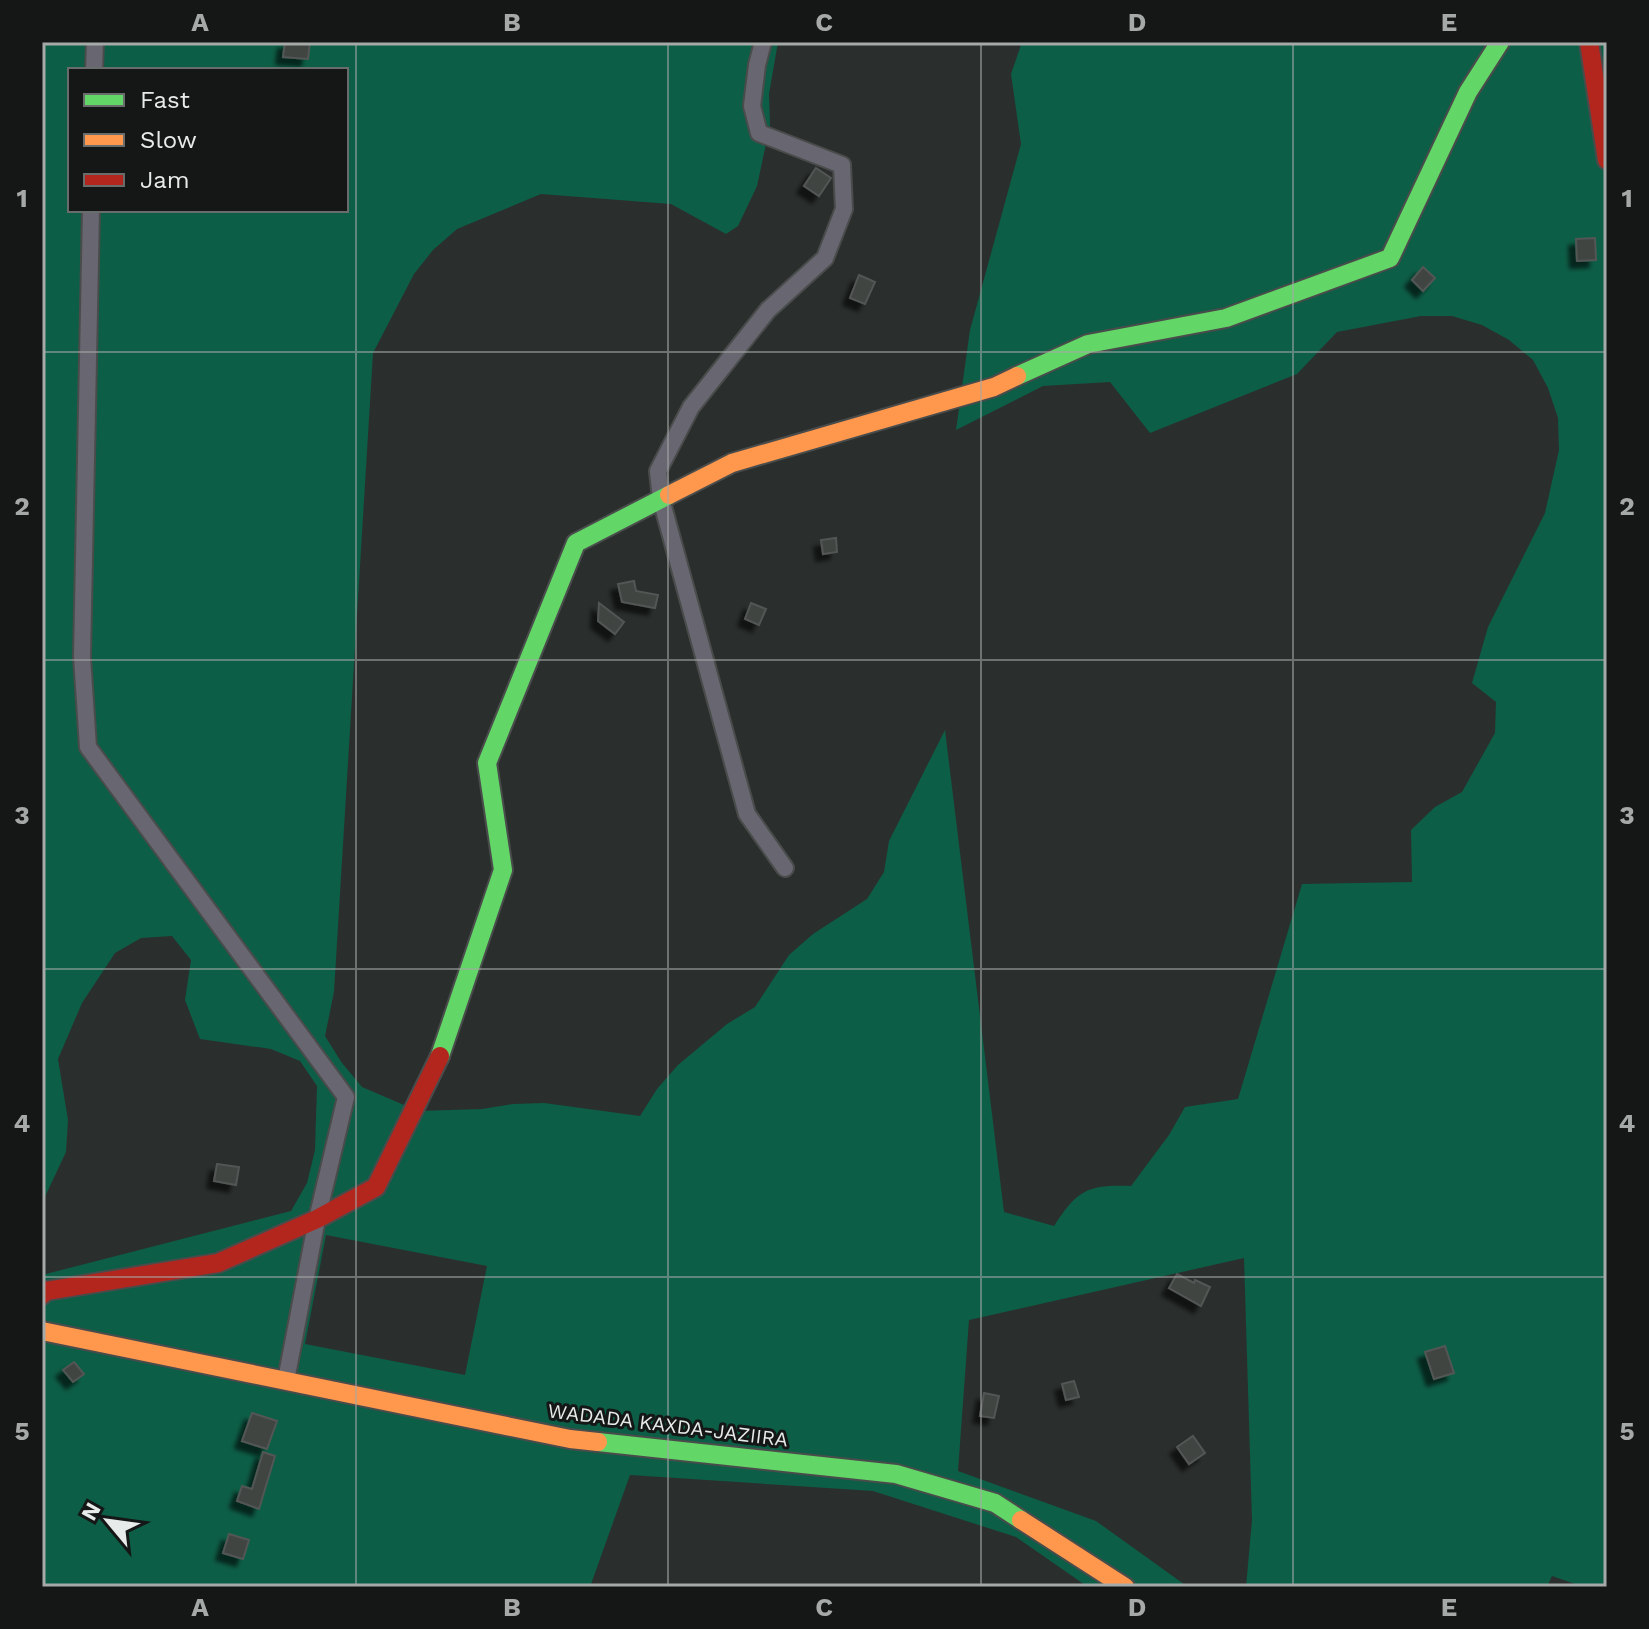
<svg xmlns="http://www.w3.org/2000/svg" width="1649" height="1629" font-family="'Work Sans',sans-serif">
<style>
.green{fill:#0d5e46;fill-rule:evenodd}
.building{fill:#404443;stroke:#525654;stroke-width:2;filter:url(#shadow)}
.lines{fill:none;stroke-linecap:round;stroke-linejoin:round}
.street-casing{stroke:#494c4b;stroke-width:20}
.fast-casing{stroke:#494c4b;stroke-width:22}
.slow-casing{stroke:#494c4b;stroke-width:22}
.jam-casing{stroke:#494c4b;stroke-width:22}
.street{stroke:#686771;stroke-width:16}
.fast{stroke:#63d668;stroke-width:18}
.slow{stroke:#ff974d;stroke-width:18}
.jam{stroke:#b3261e;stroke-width:18}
.grid{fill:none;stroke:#a5a9a7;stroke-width:2;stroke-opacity:0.55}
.labels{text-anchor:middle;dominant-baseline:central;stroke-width:6;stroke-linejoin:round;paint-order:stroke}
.street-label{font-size:20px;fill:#e7ebe9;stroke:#141716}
.neatline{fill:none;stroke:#a5a9a7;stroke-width:3}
.grid-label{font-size:26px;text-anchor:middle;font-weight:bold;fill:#a5a9a7}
</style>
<defs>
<filter id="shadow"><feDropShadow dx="-7" dy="7" stdDeviation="2" flood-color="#0009"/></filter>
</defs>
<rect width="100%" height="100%" fill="#2a2f2d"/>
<!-- green -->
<path class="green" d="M42 42H778L769 94 770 125 757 186 738 226 726 234 671 204 541 194 457 229 433 250 414 274 373 353 334 992 325 1036 342 1063 362 1087 418 1111 482 1109 513 1104 544 1103 640 1116 657 1089 678 1065 727 1024 755 1007 789 955 813 934 867 899 884 872 889 841 945 730 1004 1212 1054 1226C1077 1190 1088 1184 1131 1186L1169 1135 1185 1107 1238 1099 1302 884 1412 882 1411 830 1435 807 1462 792 1495 733 1496 702 1472 683 1488 627 1545 513 1559 450 1558 418 1548 388 1533 360 1509 340 1482 325 1452 316H1421L1337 332 1297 374 1150 433 1110 382 1043 386 956 430 970 330 1021 144 1011 74 1022 42H1607V1587H1584L1552 1576 1547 1587H1246L1252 1520 1244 1258 969 1320 958 1471 1096 1521 1188 1587H1088L1016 1537 873 1491 630 1475 590 1587H42V1275L291 1211 307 1183 315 1150 317 1086 300 1061 271 1049 200 1039 185 1000 191 960 172 936 141 938 115 953 82 1003 58 1059 68 1120 66 1152 42 1203ZM70 70H346V210H70ZM326 1235 487 1266 465 1375 305 1344Z"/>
<!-- building -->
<path class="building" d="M285 42H310L308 59 283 57Z
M816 168 831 178 819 196 804 186Z
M1595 238 1596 260 1577 261 1576 239Z
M1423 267 1435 278 1423 291 1412 280Z
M859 275 875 282 865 304 850 298Z
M836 538 837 552 823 554 821 540Z
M634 581 636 591 658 595 655 608 622 602 618 584Z
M599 603 624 622 615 634 598 621Z
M751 603 766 609 759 625 745 619Z
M217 1164 239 1167 236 1185 214 1181Z
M1177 1274 1194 1283 1195 1280 1210 1287 1201 1306 1169 1288Z
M1445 1346 1454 1373 1434 1379 1425 1352Z
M74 1362 84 1374 73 1382 63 1370Z
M1074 1381 1079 1397 1066 1400 1062 1384Z
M984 1393 999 1396 994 1418 980 1416Z
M252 1413 277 1421 267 1449 242 1441Z
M1193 1436 1205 1453 1189 1464 1177 1447Z
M263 1452 275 1456 259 1509 237 1501 242 1486 252 1489Z
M229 1534 249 1540 243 1559 223 1553Z"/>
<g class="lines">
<defs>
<path id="street" d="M763 42 757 65 752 106 759 133 842 165 844 209 825 258 768 310 691 407 658 471 661 499 747 814 785 868
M94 70 95 42
M91 210 82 657 88 747 346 1097 317 1219 286 1380"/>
<path id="fast" d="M1017 376 1088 344 1226 318 1390 258 1468 92 1500 42
M440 1056 503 870 487 763 576 543 669 495
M598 1442 896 1474 995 1503 1021 1520"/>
<path id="slow" d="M669 495 732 463 994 387 1017 376
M42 1331 570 1439 598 1442
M1021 1520 1125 1587"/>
<path id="jam" d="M1589 42 1607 160
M42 1295 46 1291 218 1263 317 1219 376 1187 440 1056"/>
</defs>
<!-- street casing -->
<use href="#street" class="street-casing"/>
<!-- fast casing -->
<use href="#fast" class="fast-casing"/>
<!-- slow casing -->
<use href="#slow" class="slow-casing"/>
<!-- jam casing -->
<use href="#jam" class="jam-casing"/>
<!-- street -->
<use href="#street" class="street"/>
<!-- fast -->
<use href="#fast" class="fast"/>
<!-- slow -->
<use href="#slow" class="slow"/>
<!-- jam -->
<use href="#jam" class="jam"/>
</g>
<!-- grid -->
<path class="grid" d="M356 42V1587M668 42V1587M981 42V1587M1293 42V1587M42 352H1607M42 660H1607M42 969H1607M42 1277H1607"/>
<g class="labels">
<!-- street labels -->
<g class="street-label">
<text transform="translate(668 1425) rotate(7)">WADADA KAXDA-JAZIIRA</text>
</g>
</g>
<!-- border -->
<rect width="1649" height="1629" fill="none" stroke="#141716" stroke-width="88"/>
<!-- legend -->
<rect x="68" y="68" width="280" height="144" fill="#141716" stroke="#686c6a" stroke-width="2"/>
<rect x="84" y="94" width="40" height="12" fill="#63d668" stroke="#686c6a" stroke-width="2"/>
<text x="140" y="108" font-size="24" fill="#e7ebe9">Fast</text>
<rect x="84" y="134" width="40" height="12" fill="#ff974d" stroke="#686c6a" stroke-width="2"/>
<text x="140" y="148" font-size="24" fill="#e7ebe9">Slow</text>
<rect x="84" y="174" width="40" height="12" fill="#b3261e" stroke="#686c6a" stroke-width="2"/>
<text x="140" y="188" font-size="24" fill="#e7ebe9">Jam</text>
<!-- north arrow -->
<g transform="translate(108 1521) rotate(299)" stroke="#141716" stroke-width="6" paint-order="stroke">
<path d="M0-6L14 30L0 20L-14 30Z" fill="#e7ebe9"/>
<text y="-12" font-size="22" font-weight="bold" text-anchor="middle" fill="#e7ebe9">N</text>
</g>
<rect x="44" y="44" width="1561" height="1541" class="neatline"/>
<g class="grid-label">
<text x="200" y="31">A</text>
<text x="512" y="31">B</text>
<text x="824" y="31">C</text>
<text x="1137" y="31">D</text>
<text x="1449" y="31">E</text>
<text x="22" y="207">1</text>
<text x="1627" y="207">1</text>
<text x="22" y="515">2</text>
<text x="1627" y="515">2</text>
<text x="22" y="824">3</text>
<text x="1627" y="824">3</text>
<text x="22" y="1132">4</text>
<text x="1627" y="1132">4</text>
<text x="22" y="1440">5</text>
<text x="1627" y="1440">5</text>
<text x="200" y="1616">A</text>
<text x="512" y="1616">B</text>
<text x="824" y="1616">C</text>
<text x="1137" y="1616">D</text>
<text x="1449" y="1616">E</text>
</g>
</svg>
